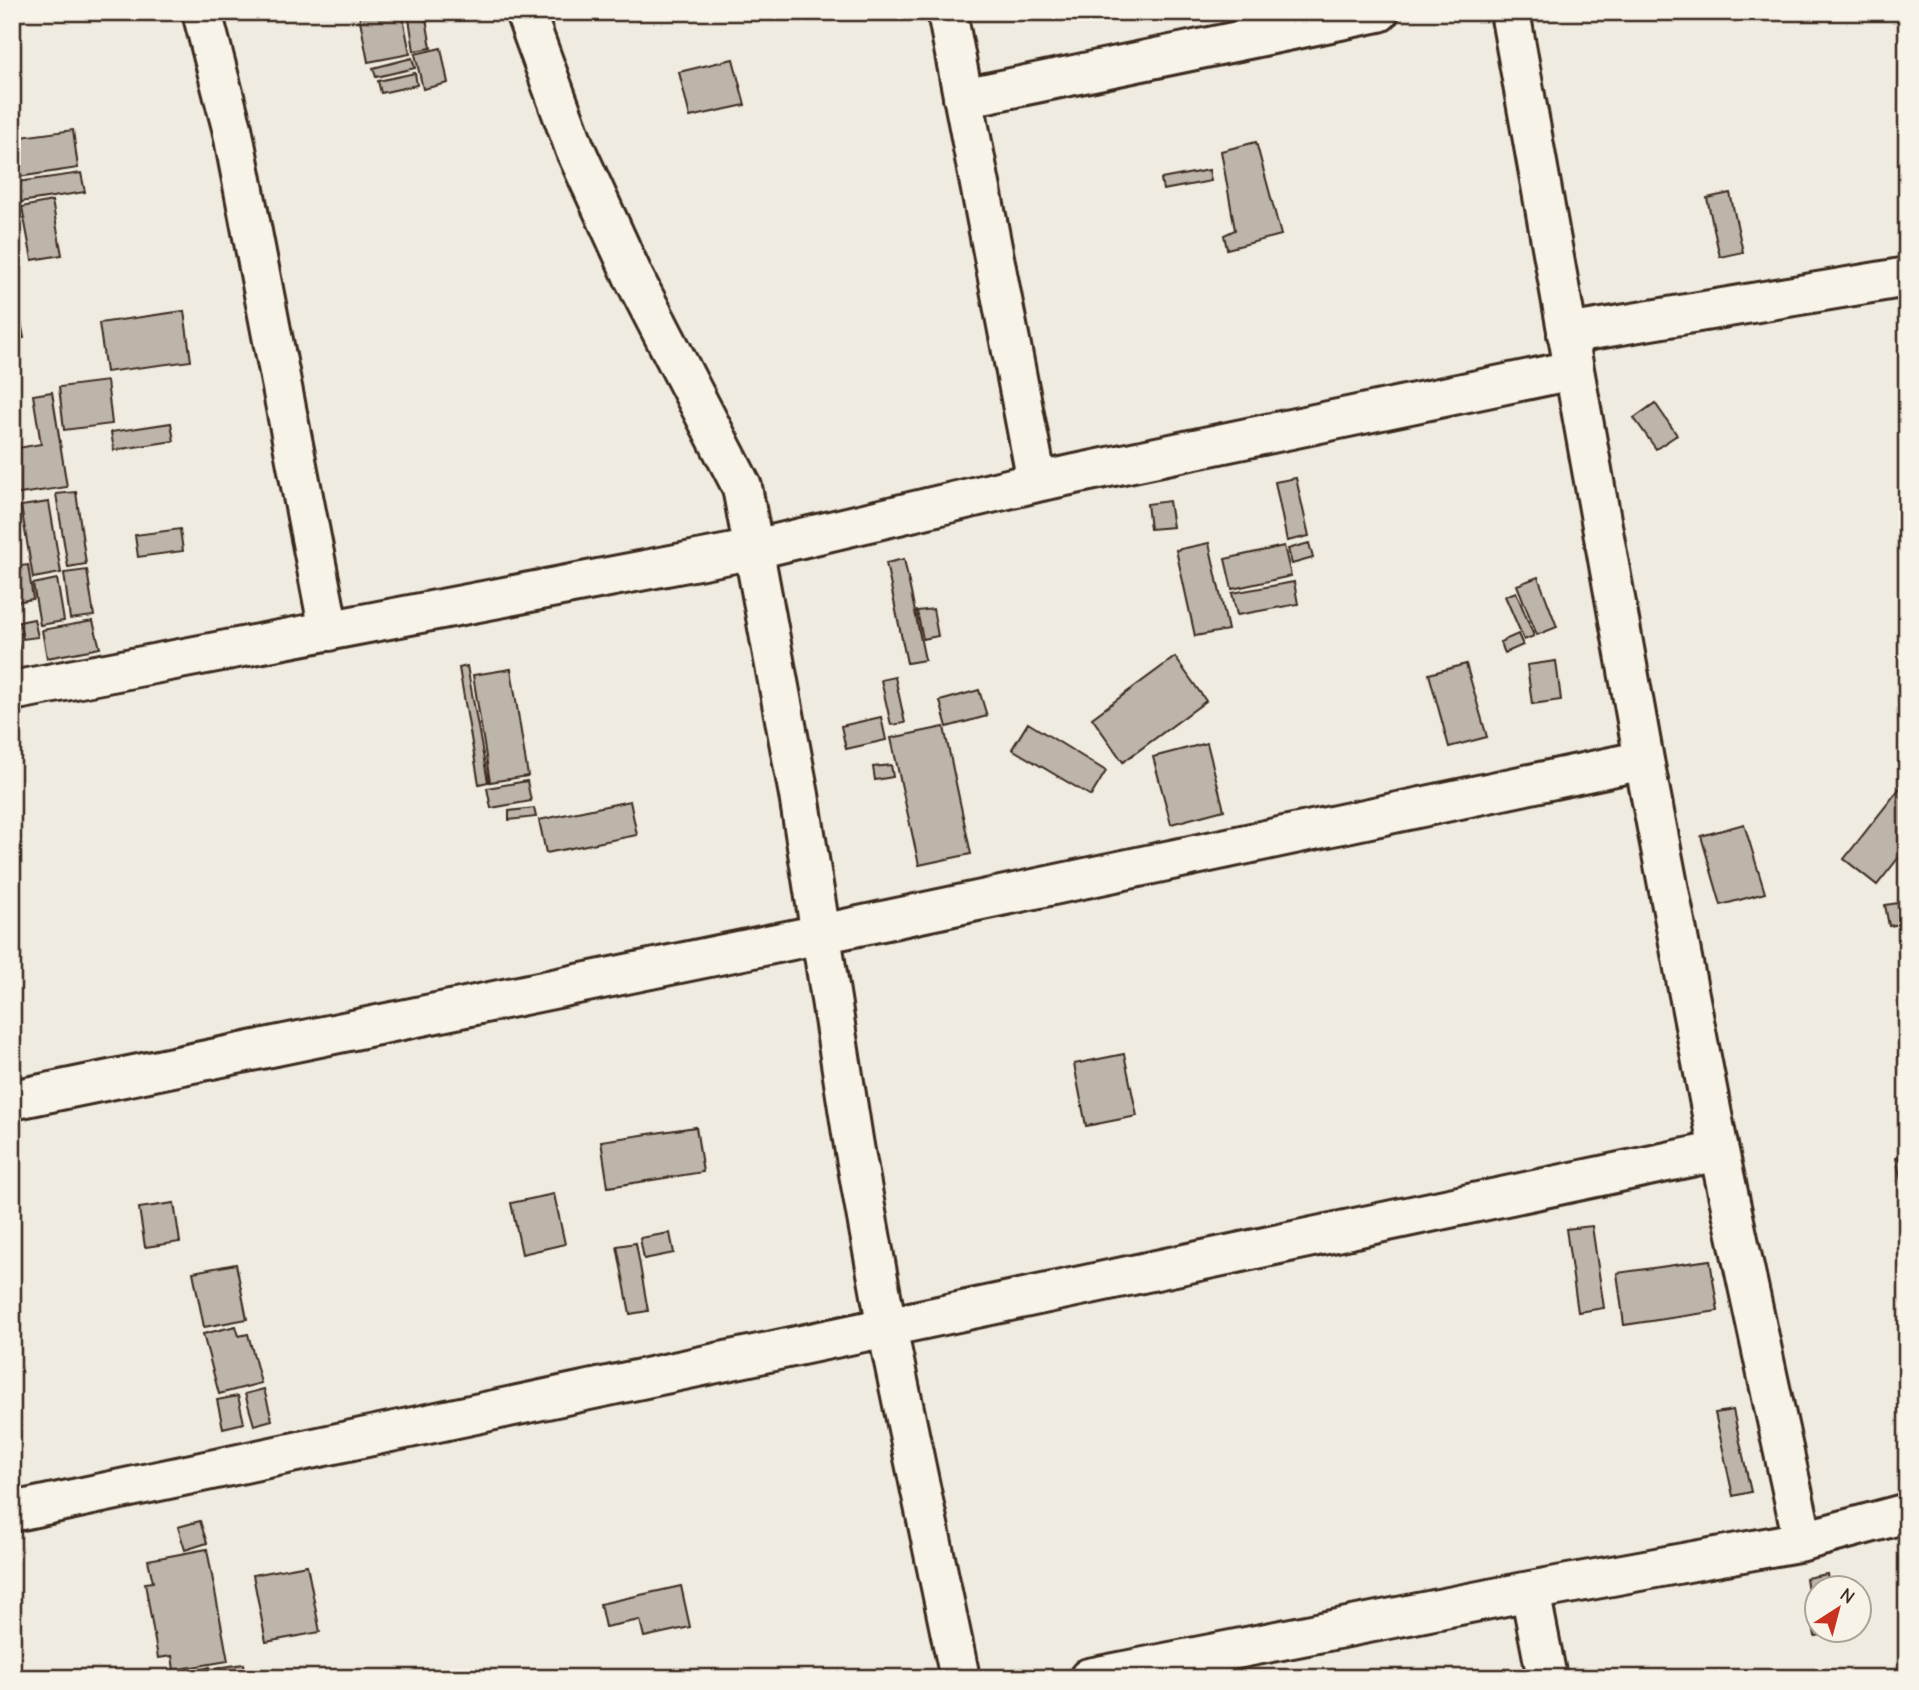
<svg xmlns="http://www.w3.org/2000/svg" width="1919" height="1690" font-family="'Comic Neue',sans-serif">
<style>
.building{fill:#bdb5aa;stroke:#3b2a1e;stroke-width:2}
.lines{fill:none;stroke-linecap:round;stroke-linejoin:round}
.minor-casing{stroke:#3b2a1e;stroke-width:44}
.minor{stroke:#f7f3e8;stroke-width:38}
</style>
<rect width="100%" height="100%" fill="#efebe0"/>
<filter id="ink" filterUnits="userSpaceOnUse"><feTurbulence type="fractalNoise" baseFrequency=".0143" numOctaves="2"/><feDisplacementMap in="SourceGraphic" scale="14" xChannelSelector="R" yChannelSelector="G"/><feConvolveMatrix kernelMatrix="1 2 1 2 8 2 1 2 1" color-interpolation-filters="sRGB"/></filter>
<g filter="url(#ink)">
<!-- building -->
<path class="building" d="M377 12H402L410 54 368 62 359 15Z
M408 12H425L431 48 414 51Z
M441 48 448 83 423 89 415 54Z
M412 58 415 68 376 77 373 68Z
M733 59 745 105 690 117 679 72Z
M415 73 417 85 381 93 378 81Z
M73 130 78 168 18 177 13 138Z
M1256 142 1281 235 1227 249 1224 235 1235 230 1221 151Z
M1209 170 1211 181 1163 190 1161 179Z
M81 173 85 192 20 202 17 182Z
M1730 193 1743 252 1720 257 1707 198Z
M52 201 62 255 32 260 22 207Z
M12 285H14L24 338 12 340Z
M184 311 191 361 106 372 99 323Z
M107 381 112 424 64 430 59 387Z
M52 392 67 487 13 495 12 449 41 444 33 395Z
M1655 403 1677 435 1656 449 1634 418Z
M171 423 174 441 114 450 111 432Z
M1296 478 1309 536 1287 541 1275 482Z
M76 492 86 564 68 567 56 494Z
M1169 501 1173 527 1150 529 1147 504Z
M49 502 61 573 33 578 21 506Z
M180 529 183 551 138 557 135 535Z
M1209 543 1228 630 1195 636 1176 550Z
M1309 543 1313 558 1292 564 1288 549Z
M1284 546 1291 576 1232 589 1225 559Z
M904 559 925 660 907 663 886 563Z
M28 565 33 599 16 602 12 567Z
M87 570 94 616 70 619 64 573Z
M1538 577 1557 627 1537 635 1517 585Z
M57 579 64 621 40 625 33 584Z
M1294 582 1298 604 1237 615 1232 593Z
M1516 592 1534 636 1524 640 1505 596Z
M933 609 938 636 923 639 917 611Z
M12 610 19 649 12 650Z
M34 619 38 637 23 639 19 622Z
M93 621 100 648 47 658 42 630Z
M1518 634 1523 645 1505 653 1500 642Z
M1175 657 1206 701 1123 762 1092 718Z
M1556 661 1561 700 1532 704 1527 665Z
M1466 664 1487 737 1449 747 1429 674Z
M467 666 488 782 479 784 459 668Z
M511 669 528 776 490 782 473 675Z
M895 677 905 723 891 725 881 680Z
M979 690 987 716 947 727 940 701Z
M881 717 886 740 846 749 841 726Z
M1028 723 1106 771 1091 796 1012 749Z
M944 727 971 854 919 865 891 738Z
M1207 743 1224 810 1171 824 1153 757Z
M891 765 893 777 875 780 873 767Z
M1907 779V847L1877 885 1844 859Z
M527 781 531 801 491 808 487 788Z
M630 801 637 835 546 853 539 820Z
M534 808 536 817 509 820V811Z
M1744 824 1765 893 1721 905 1701 836Z
M1905 902 1907 923 1889 926 1885 905Z
M1124 1054 1137 1116 1086 1126 1074 1064Z
M696 1127 703 1172 608 1187 601 1141Z
M1907 1156V1207L1896 1158Z
M554 1194 565 1244 522 1254 511 1203Z
M174 1203 180 1242 145 1247 139 1208Z
M1592 1226 1604 1308 1578 1312 1566 1229Z
M670 1233 674 1253 644 1259 640 1238Z
M636 1243 648 1311 630 1314 617 1246Z
M1710 1260 1718 1311 1624 1325 1617 1273Z
M236 1264 247 1319 204 1327 193 1272Z
M236 1326 239 1336 248 1334 261 1383 219 1394 203 1334Z
M264 1389 272 1420 254 1425 245 1394Z
M238 1396 244 1423 223 1428 217 1400Z
M1733 1410 1751 1492 1733 1496 1715 1413Z
M200 1521 207 1543 185 1550 178 1527Z
M207 1549 228 1661 174 1670 172 1656 158 1658 145 1583 153 1582 148 1560Z
M307 1565 320 1632 266 1642 253 1575Z
M1827 1574 1829 1588H1818V1630H1836V1633L1815 1636 1806 1578Z
M681 1586 690 1627 644 1637 640 1620 605 1627 600 1604Z
M244 1664 246 1678H216L215 1668Z
M210 1667 213 1678H169Z"/>
<g class="lines">
<defs>
<path id="minor" d="M202 12 232 128 329 631
M525 12 575 149 634 278 742 487 799 795 854 1146 887 1328 960 1678
M947 12 1037 482
M1510 12 1644 760 1719 1151 1803 1541
M963 98 1379 12
M1567 334 1907 277
M12 691 755 549 1037 482 1573 370
M12 1100 821 934 1644 760
M12 1512 1719 1151
M1530 1591 1547 1678
M1089 1678 1530 1591 1803 1541 1907 1513"/>
</defs>
<!-- minor casing -->
<use href="#minor" class="minor-casing"/>
<!-- minor -->
<use href="#minor" class="minor"/>
</g>
</g>
<!-- margin -->
<rect width="1919" height="1690" fill="none" stroke="#f7f3e8" stroke-width="42"/>
<rect x="21" y="21" width="1877" height="1648" fill="none" stroke="#3b2a1e" stroke-width="2.5" filter="url(#ink)"/>
<!-- north arrow -->
<g transform="translate(1838 1609) rotate(36)"><circle r="33" fill="#f7f3e8" stroke="#aca397" stroke-width="2"/>
<path d="M0-5L12 26L0 18L-12 26Z" fill="#c8321e"/>
<text y="-10" font-size="19" font-weight="bold" text-anchor="middle" fill="#3b2a1e">N</text>
</g>
</svg>
